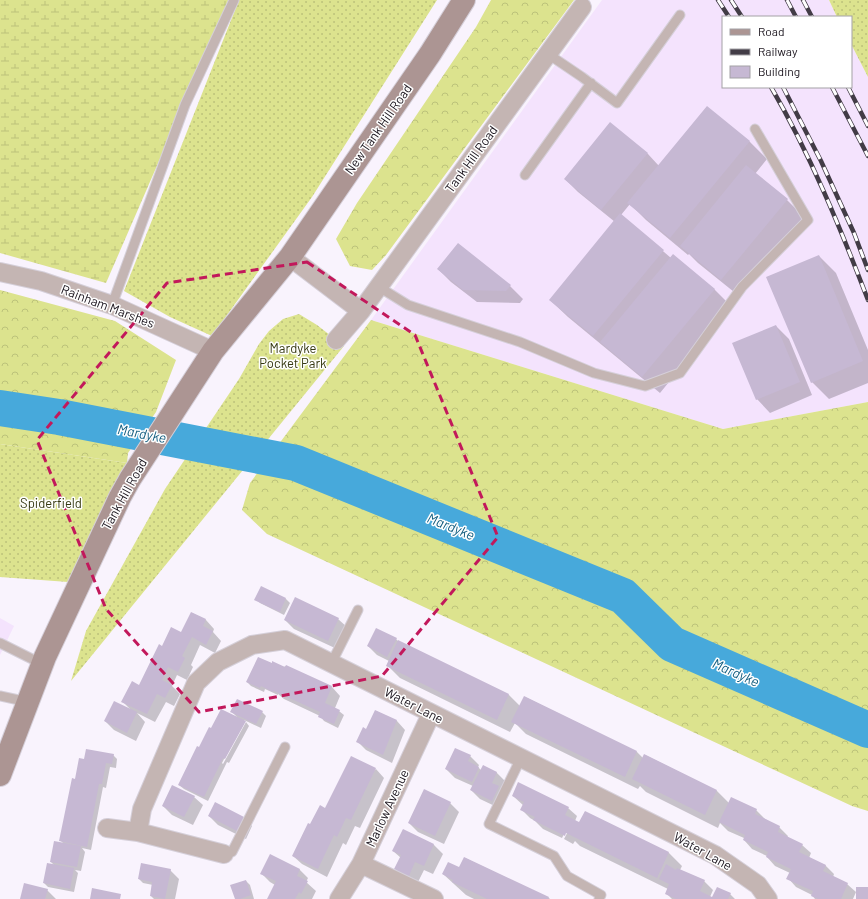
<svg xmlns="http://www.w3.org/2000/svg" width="868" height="899" font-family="Barlow,sans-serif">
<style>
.built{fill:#f4e3fd}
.grass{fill:url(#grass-dots)}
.forest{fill:url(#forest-crowns)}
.wetland{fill:url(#wetland-marsh)}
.shadow{fill:#0003}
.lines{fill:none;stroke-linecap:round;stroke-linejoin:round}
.river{stroke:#47a9db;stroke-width:36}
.building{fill:#c6b8d3}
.lane-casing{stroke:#d5cfd9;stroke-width:11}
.street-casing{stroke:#d5cfd9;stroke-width:20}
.secondary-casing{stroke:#d5cfd9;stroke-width:24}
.lane{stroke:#c4b5b3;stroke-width:9}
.street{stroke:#c4b5b3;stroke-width:18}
.secondary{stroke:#ac9593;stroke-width:22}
.rail-casing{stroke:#423c46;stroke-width:4.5}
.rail{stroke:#fff;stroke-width:3;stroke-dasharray:9;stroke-linecap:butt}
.marked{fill:none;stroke:#c2185b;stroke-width:3;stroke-dasharray:8 5;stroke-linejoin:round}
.labels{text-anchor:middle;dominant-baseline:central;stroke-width:3;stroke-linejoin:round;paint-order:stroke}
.street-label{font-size:13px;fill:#1a141d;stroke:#fff}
.park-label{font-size:13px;fill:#363911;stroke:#fff}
.water-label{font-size:14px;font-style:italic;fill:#135e80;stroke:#fff}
</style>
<defs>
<pattern id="grass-dots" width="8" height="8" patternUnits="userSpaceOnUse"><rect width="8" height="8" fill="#dce38e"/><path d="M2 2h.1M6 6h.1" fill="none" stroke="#bcc27a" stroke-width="1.8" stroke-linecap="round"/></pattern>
<pattern id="forest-crowns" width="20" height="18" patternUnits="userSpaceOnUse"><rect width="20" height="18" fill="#dce38e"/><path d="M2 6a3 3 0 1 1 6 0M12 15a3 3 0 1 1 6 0" fill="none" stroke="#bcc27a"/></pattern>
<pattern id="wetland-marsh" width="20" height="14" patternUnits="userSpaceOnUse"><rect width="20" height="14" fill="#dce38e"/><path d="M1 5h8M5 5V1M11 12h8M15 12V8" fill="none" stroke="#bcc27a"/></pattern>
</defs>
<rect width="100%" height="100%" fill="#f9f3fd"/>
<!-- built -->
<path class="built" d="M602 0H829L837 17H723V87H851V44L868 77V402L723 429 371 320Z
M0 618 14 626 0 655Z"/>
<!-- grass -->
<path class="grass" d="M239 0H437L312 197 212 336 170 317 124 291Z
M829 0H868V77L851 44V17H837Z
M299 314 317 325 344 346 71 681 86 631 165 489 239 379 259 344 269 331 283 319Z
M0 444 127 463 68 582 0 577Z"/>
<!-- forest -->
<path class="forest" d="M491 0H574L386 255 372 270 350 266 336 239 357 203 476 27Z
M0 290 115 321 176 360 156 412 128 453 127 463 0 444Z
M371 320 723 429 868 402V811L852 806 267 534 242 510 250 483Z"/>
<!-- wetland -->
<path class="wetland" d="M0 0H229L106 283 0 253Z"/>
<!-- shadow -->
<path class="shadow" d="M707 107 750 142 767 159 755 174 787 200 804 217 739 296 698 263 689 254 688 255 646 220 630 204 621 215 671 258 714 289 731 306 660 393 568 317 550 300 615 222 578 192 565 179 611 124 648 154 659 166Z
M819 256 836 273 868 350V383L829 399 812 382Z
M438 269 510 286 523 299 520 303 477 302 451 282Z
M776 326 789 339 812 395 770 413 757 399Z
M261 588 286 599 290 603 284 615 260 603 256 599Z
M192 613 206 620 214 629 213 632 221 641 215 653 200 645 191 665 193 667 187 680 177 675 172 686 180 694 174 706 166 702 155 722 137 713 145 722 136 741 114 730 105 721 131 710 123 702 140 686 162 647 182 634Z
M338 619 347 627 337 649 294 629 285 620Z
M396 639 399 642 509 695 520 706 525 697 637 752 643 758 645 755 717 791 729 803 756 810 765 819 779 827 788 836 787 838 802 845 811 853 809 858 825 865 834 874 833 877 847 884 856 892 853 899H815L812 895 796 887 788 878 790 873 775 866 767 857V856L752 849 744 840V838L728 831 720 823 718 828 646 792 640 786 638 789 526 734 515 723 510 732 400 678 387 665 389 661 377 655 368 646Z
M286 666 332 687 340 696 335 708 344 715 338 728 324 721 320 716 284 699 278 694V695L265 689 264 692 251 686 247 682Z
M376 711 397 721 405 730 392 763 366 750 358 742 367 730Z
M232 712H262L266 716 261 728 244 720 222 763 223 764 246 722 249 726 229 763 227 762 208 801 184 789 179 785 212 730 237 717Z
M113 755 117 759 116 768 110 767 106 788 103 787 91 850 82 848 85 852 81 871 75 870 78 873 74 892 48 887 44 883 54 865 51 862 64 844 61 841 75 780 85 760Z
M470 756 479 765 478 767 481 770 496 772 505 781 501 809 480 799 471 790 473 786 455 778 446 769Z
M376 769 384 778 360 828 355 826 346 845 343 843 327 877 302 864 293 856 311 826 326 809Z
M513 796 568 808 577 816 575 821 580 824 585 812 669 853 682 866 680 870 704 881 713 890 710 897 712 898 730 894 735 899H672L666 893 668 889 580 846 575 841 573 844 564 839 573 822 571 820 562 838 543 829 535 821 530 818 522 810 524 806Z
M194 797 203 805 193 825 172 815 163 806Z
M450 803 459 812 444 844 418 832 409 823Z
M215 804 244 818 252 826 246 839 218 825 209 816Z
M403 830 434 845 443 854 433 874 424 870 417 884 404 877 395 869 401 858 393 851Z
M465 858 549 898 550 899H474L466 895 443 874 459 869Z
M299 869 308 878 306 882 316 891 312 899H268L275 885 270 882 261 873Z
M170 870 179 879 175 899H154L151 896 153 885 143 883 139 879Z
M246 881 250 885 254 899H236Z
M47 890 56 899H21Z"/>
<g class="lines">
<!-- river -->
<path class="river" d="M0 408 59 417 296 463 623 596 672 644 868 730"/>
</g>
<!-- building -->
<path class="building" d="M707 106 750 141 670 238 627 203Z
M610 122 648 153 601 210 564 179Z
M746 165 788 199 721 280 680 246Z
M620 213 664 250 593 336 549 300Z
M458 243 511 285 506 291 463 290 437 269Z
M673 254 715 289 642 377 600 342Z
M819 255 863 361 811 383 766 277Z
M776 325 800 382 756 400 732 343Z
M261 586 286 598 280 612 254 600Z
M295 597 339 618 328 641 284 620Z
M191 612 206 619 203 626 213 631 206 645 192 637 182 656 185 658 178 672 168 667 162 680 172 685 165 698 157 694 147 714 121 702 132 681 139 685 159 644 162 646 171 627 181 632Z
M376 628 397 638 387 657 367 646Z
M398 640 509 694 497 720 386 666Z
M258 657 272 663V661L285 667 286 665 332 686 325 703 340 710 334 724 318 717 320 712 274 691 273 692 261 686 260 688 246 682Z
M524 696 637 751 625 777 511 722Z
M237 699 263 711 256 724 230 712Z
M114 701 137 712 127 733 104 721Z
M221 709 246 721 225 759 223 758 204 797 178 785 197 746 199 747 209 727 211 728Z
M375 710 397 720 383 755 356 742 363 727 366 729Z
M455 748 471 755 468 761 479 767 472 782 445 769Z
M86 749 114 754 112 764 106 763 102 784H99L87 847 59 841 72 778 75 779 79 758 84 759Z
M644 754 717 790 705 815 632 779Z
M351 756 376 768 351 820 346 818 337 837 334 835 318 869 292 856 308 823 310 824 320 805 325 808Z
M483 765 497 772 492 783 499 786 492 801 470 790Z
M518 782 569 807 565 815 579 822 585 811 669 852 657 878 566 833 565 836 533 820 535 817 520 810 524 802 512 796Z
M172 785 195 796 184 817 162 806Z
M424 789 451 802 435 836 408 823Z
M731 797 757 809 755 814 780 826 778 832 803 844 799 852 826 865 823 871 848 883 841 899H818L811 896 813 891 786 879 791 869 766 857 768 852 743 840 745 835 719 822Z
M215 802 244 817 237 831 208 816Z
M403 829 434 844 424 866 415 862 409 876 394 869 401 855 392 851Z
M54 841 81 846 77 867 50 862Z
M270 854 300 869 297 876 308 881 301 894 299 892 295 899H267L276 881 260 874Z
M464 857 549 897 548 899H487L452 882 453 880 442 874 448 862 459 867Z
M47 863 74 868 70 889 43 883Z
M141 863 171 869 165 899 150 896 152 882 138 879Z
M666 864 676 870 677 868 705 880 700 891 712 897 717 887 731 893 728 899H676L665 894 669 884 659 879Z
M246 880 251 895 240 899H235L230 885Z
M24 883 48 889 45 899H20Z
M856 887H868V899H856Z
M92 888 121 894 120 899H90Z"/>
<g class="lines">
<defs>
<path id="lane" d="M548 54 582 77 617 103 680 15
M525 175 591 83
M379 287 408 305 520 342 594 373 645 386 680 373 742 287 808 220 755 129
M112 305 185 105 234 0
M0 643 42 664
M331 664 358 610
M0 696 28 702
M521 758 489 824 554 856 567 876 601 895 599 899
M224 854 232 852 285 747"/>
<path id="street" d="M290 257 361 311
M0 272 41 281 112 305 213 351
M336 340 361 311 582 7
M107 828 138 832 224 854
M138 832 142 809 196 683 218 662 252 645 285 640 715 855 758 885 768 899
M361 864 434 899
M339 899 361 864 431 714"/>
<path id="secondary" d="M0 775 45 657 120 497 130 479 213 351 290 257 430 54 464 0"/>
</defs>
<!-- lane casing -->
<use href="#lane" class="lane-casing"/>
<!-- street casing -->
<use href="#street" class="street-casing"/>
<!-- secondary casing -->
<use href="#secondary" class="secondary-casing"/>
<!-- lane -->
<use href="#lane" class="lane"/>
<!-- street -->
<use href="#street" class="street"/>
<!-- secondary -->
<use href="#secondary" class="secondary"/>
<defs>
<path id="rail" d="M718 0 729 17
M731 0 742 17
M787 0 796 17
M803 0 812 17
M771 87C810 154 840 227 868 300
M783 87 821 161 854 233 868 270
M832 87 868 156
M848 87 868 126"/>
</defs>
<!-- rail casing -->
<use href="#rail" class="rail-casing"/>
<!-- rail -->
<use href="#rail" class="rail"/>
</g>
<!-- marked area -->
<path class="marked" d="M307 262 415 335 498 537 382 676 199 712 106 609 37 440 167 283Z"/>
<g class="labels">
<!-- street labels -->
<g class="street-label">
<text transform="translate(378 129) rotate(-55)">New Tank Hill Road</text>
<text transform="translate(471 159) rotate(-54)">Tank Hill Road</text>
<text transform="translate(108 306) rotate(21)">Rainham Marshes</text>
<text transform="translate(124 494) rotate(-61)">Tank Hill Road</text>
<text transform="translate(414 705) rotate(27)">Water Lane</text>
<text transform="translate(387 808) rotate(-65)">Marlow Avenue</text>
<text transform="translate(703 851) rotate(29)">Water Lane</text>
</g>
<!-- park labels -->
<g class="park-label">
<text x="293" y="348">Mardyke<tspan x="293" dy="15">Pocket Park</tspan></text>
<text x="51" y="503">Spiderfield</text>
</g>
<!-- water labels -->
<g class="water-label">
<text transform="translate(142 433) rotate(11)">Mardyke</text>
<text transform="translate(451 526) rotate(22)">Mardyke</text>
<text transform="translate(736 672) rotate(24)">Mardyke</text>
</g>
</g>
<!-- legend -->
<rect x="722" y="16" width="130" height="72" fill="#ffffff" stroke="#a3a1a5"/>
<rect x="730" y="29" width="20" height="6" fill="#ac9593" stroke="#a3a1a5"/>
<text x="758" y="36" font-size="12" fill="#1a141d">Road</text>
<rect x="730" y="49" width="20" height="6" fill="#423c46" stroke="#a3a1a5"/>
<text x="758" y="56" font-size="12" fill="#1a141d">Railway</text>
<rect x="730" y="66" width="20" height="12" fill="#c6b8d3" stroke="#a3a1a5"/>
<text x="758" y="76" font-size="12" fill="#1a141d">Building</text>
</svg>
